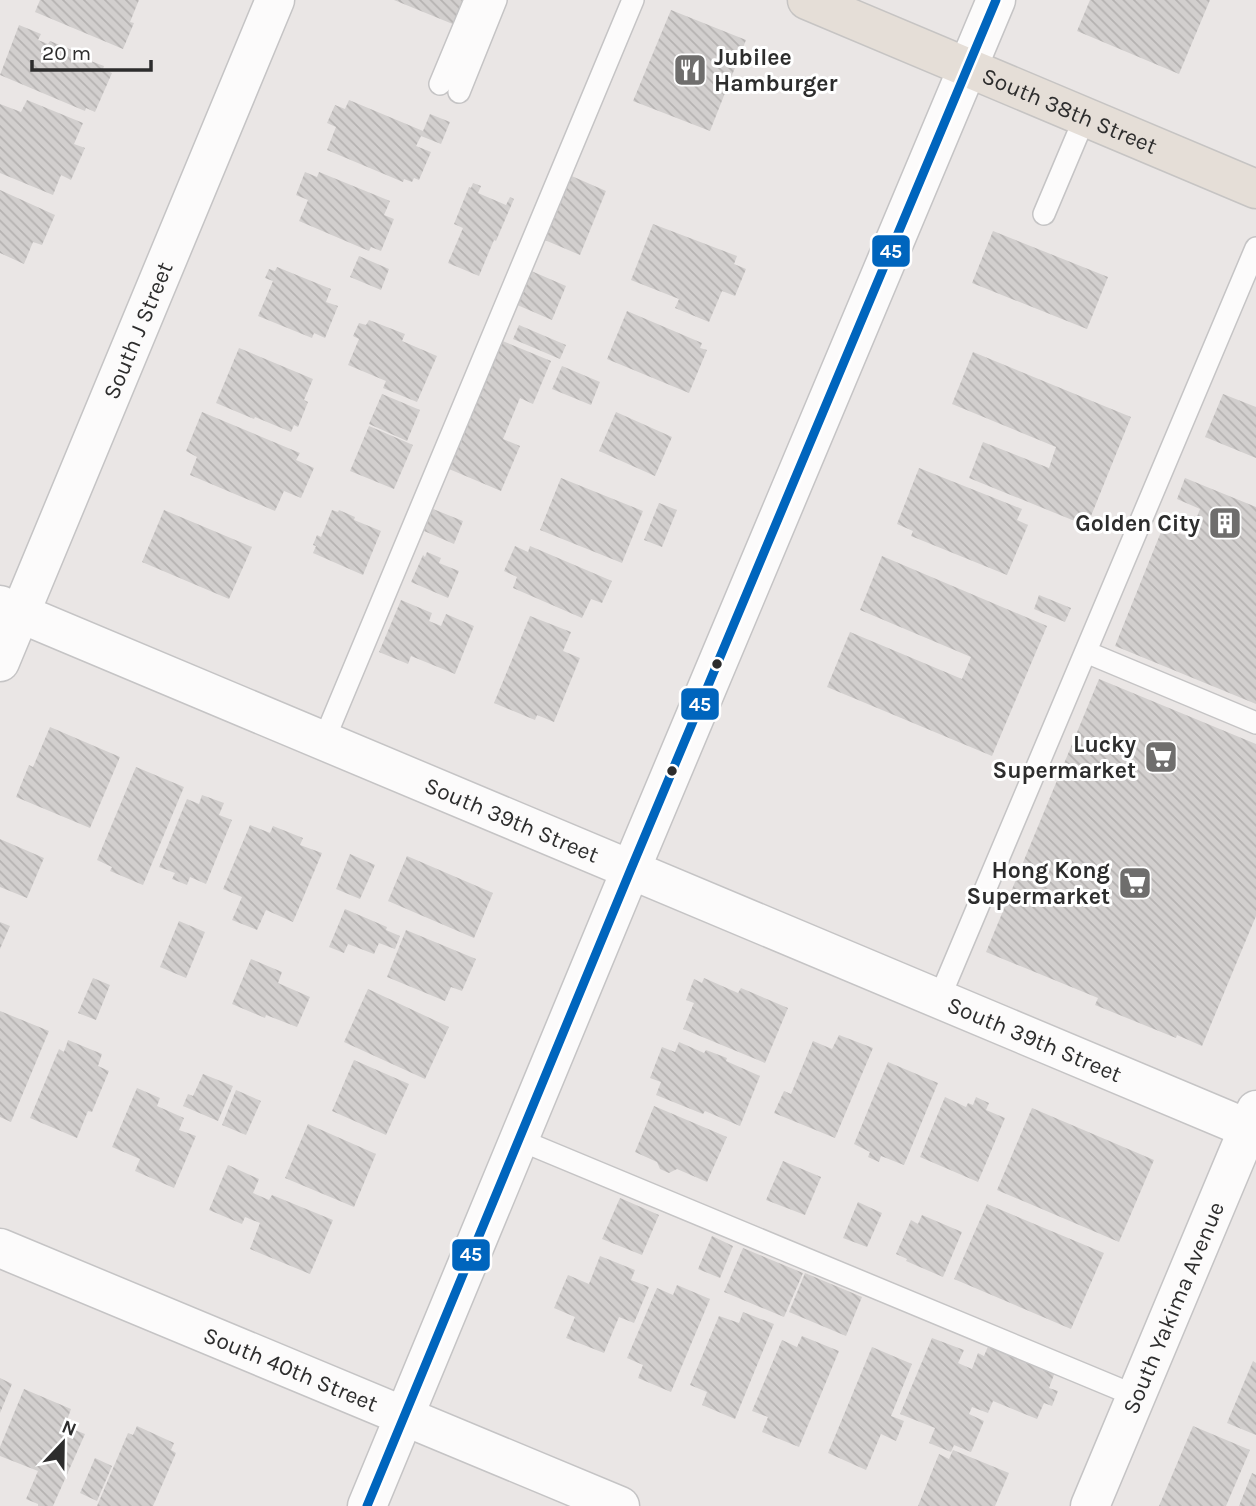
<svg xmlns="http://www.w3.org/2000/svg" width="1256" height="1506" font-family="Karla,sans-serif">
<style>
.building{fill:url(#building-back-hatch)}
.lines{fill:none;stroke-linecap:round;stroke-linejoin:round}
.service-casing{stroke:#c5c4c5;stroke-width:24}
.minor-casing{stroke:#c5c4c5;stroke-width:41}
.secondary-casing{stroke:#c5c4c5;stroke-width:41}
.primary-casing{stroke:#c6c4c3;stroke-width:41}
.service{stroke:#fcfbfb;stroke-width:21}
.minor{stroke:#fcfbfb;stroke-width:38}
.secondary{stroke:#fcfbfb;stroke-width:38}
.primary{stroke:#e5ded7;stroke-width:38}
.bus-1-casing{stroke:#fff;stroke-width:14}
.bus-1{stroke:#0065bd;stroke-width:9}
.bus-dot{fill:#2d2d2d;stroke:#fff;stroke-width:2.5}
.labels{text-anchor:middle;dominant-baseline:central;stroke-width:6;stroke-linejoin:round;paint-order:stroke}
.poi-label{font-size:23px;font-weight:bold;fill:#2d2d2d;stroke:#fff;text-anchor:end}
.street-label{font-size:23px;fill:#2d2d2d;stroke:#fff}
.line-badge{stroke:#fff;stroke-width:2.5}
.badge-label{font-size:19px;text-anchor:middle;font-weight:bold;fill:#fff}
</style>
<defs>
<pattern id="building-back-hatch" width="6" height="6" patternUnits="userSpaceOnUse" patternTransform="scale(1.75)"><rect width="6" height="6" fill="#d2cfce"/><path d="M-1 5l2 2M0 0l6 6M5-1l2 2" fill="none" stroke="#b5b2b1"/></pattern>
</defs>
<rect width="100%" height="100%" fill="#eae6e5"/>
<!-- building -->
<path class="building" d="M40 0H139L130 22 134 23 123 49 35 12Z
M394 0H471L460 27Z
M1090 0H1210L1179 74 1077 31Z
M671 10 746 40 710 131 633 101Z
M19 25 41 34 38 40 48 44 50 41 89 57 88 60 104 66 103 69 112 73 95 112 86 108 85 111 0 75Z
M27 100 83 123 74 144 85 148 71 180 61 175 53 195 0 173V104L21 112Z
M349 100 423 131 430 114 450 122 441 144 421 136 416 146 431 152 419 180 414 178 412 182 404 179 403 182 327 150 336 127 327 123 335 105 345 109Z
M305 172 317 177 319 172 390 201 384 215 394 219 381 251 371 247 369 251 299 221 308 200 296 195Z
M567 174 606 191 580 255 540 238Z
M473 183 481 186 478 193 506 205 510 197 514 199 496 241 494 240 479 276 448 263 463 228 454 224 469 187 471 188Z
M0 190 55 215 42 245 33 242 24 264 0 253Z
M653 224 737 256 734 264 746 269 735 296 722 291 709 322 675 308 679 299 631 280Z
M993 231 1108 277 1087 329 972 283Z
M359 256 389 269 381 290 350 277Z
M277 267 331 289 326 302 338 306 325 338 314 333 312 338 258 316 273 281 265 278 269 269 275 271Z
M529 270 566 286 552 320 515 304Z
M627 311 702 343 700 348 707 350 689 393 607 359Z
M369 320 405 334 402 341 437 356 417 402 383 388 386 381 348 365 359 339 353 336 359 323 366 325Z
M519 325 566 345 560 359 513 339Z
M500 340 551 361 533 404 520 398 503 439 520 446 501 491 449 469 485 384 481 382Z
M239 348 313 379 304 400 308 402 298 427 294 425 291 432 255 417 254 419 216 403Z
M973 352 1131 417 1087 526 969 478 983 442 1049 468 1056 447 952 404Z
M562 366 600 382 591 405 552 389Z
M382 394 420 410 407 441 369 424Z
M1223 394 1256 407V458L1205 437Z
M202 412 300 453 296 460 314 468 301 498 284 491 275 511 190 475 197 457 186 451Z
M616 412 672 437 655 476 599 451Z
M369 426 413 445 394 489 350 471Z
M919 468 1022 509 1017 520 1028 525 1007 575 911 536 913 531 897 524Z
M561 478 643 511 622 563 540 530Z
M1185 478 1256 507V704L1115 646 1163 527 1189 537 1200 509 1177 499Z
M659 503 677 510 662 547 644 540Z
M433 509 463 521 454 544 424 531Z
M164 510 252 547 229 599 142 562Z
M332 510 338 512 339 510 355 517 354 520 381 531 363 575 313 553 316 546 313 545 317 535 321 537Z
M515 546 528 552 530 546 612 581 602 603 591 599 582 618 513 588 517 577 504 571Z
M427 552 441 558 439 563 459 571 448 598 411 582 423 555 425 557Z
M882 556 1047 626 992 756 827 687 850 632 962 679 971 657 860 610Z
M1039 595 1071 608 1065 622 1034 609Z
M401 600 432 613 429 621 441 626 446 614 474 626 455 674 411 656 408 664 379 652Z
M530 616 571 632 563 651 580 658 554 722 537 715 535 720 494 703Z
M1099 679 1256 744V916L1202 1046 1177 1035 1176 1038 1095 1005 1098 998 986 952Z
M50 727 120 757 90 828 16 797 29 765 33 767Z
M136 767 184 787 143 885 110 871 112 867 97 860Z
M202 795 224 803 219 815 232 820 206 884 190 877 187 885 172 879 175 873 159 867 187 799 199 804Z
M250 825 270 833 273 826 303 838 300 845 322 853 293 922 266 910 257 930 232 920 242 897 223 889Z
M0 839 44 858 27 898 0 887Z
M350 854 375 865 360 899 336 889Z
M407 856 493 893 474 938 388 901Z
M345 909 387 927 386 930 400 936 395 949 379 943 374 954 348 944 344 953 329 947Z
M179 921 205 932 186 978 160 967Z
M0 922 10 926 0 949Z
M406 930 476 959 462 991 451 987 445 1001 387 977Z
M251 959 282 972 278 983 310 997 297 1027 266 1015 265 1018 232 1004Z
M93 978 110 985 96 1020 78 1013Z
M704 978 738 993 741 988 788 1008 765 1063 683 1029 694 1003 686 1000 694 979 702 983Z
M368 989 449 1027 425 1079 344 1042Z
M0 1011 49 1031 11 1122 0 1117Z
M839 1035 873 1048 835 1138 774 1113 784 1091 791 1094 813 1041 832 1049Z
M68 1040 102 1054 98 1066 109 1071 92 1112 88 1111 77 1138 30 1118 59 1049 64 1052Z
M679 1042 704 1053 706 1050 727 1058 726 1061 760 1076 740 1126 705 1111 703 1114 656 1095 661 1082 650 1078 662 1047 675 1052Z
M354 1060 409 1084 386 1135 332 1111Z
M888 1062 938 1083 904 1165 881 1156 879 1162 868 1157 870 1152 854 1144Z
M203 1074 233 1086 218 1121 183 1106 188 1094 193 1096Z
M137 1088 160 1098 157 1106 184 1118 179 1130 196 1136 174 1188 135 1171 140 1159 112 1147Z
M236 1090 261 1101 246 1135 222 1125Z
M945 1097 966 1107 968 1103 973 1105 976 1097 989 1103 986 1110 1005 1118 978 1182 920 1157Z
M654 1106 727 1137 707 1182 677 1169 669 1173 660 1169 657 1162 635 1152Z
M1032 1108 1154 1160 1119 1242 997 1190Z
M308 1124 376 1154 354 1207 285 1178Z
M783 1161 821 1177 805 1215 766 1200Z
M228 1165 259 1179 253 1193 269 1200 272 1195 333 1220 310 1274 250 1249 260 1223 245 1217 242 1224 209 1210Z
M620 1198 659 1215 642 1255 602 1239Z
M858 1202 882 1213 867 1247 843 1238Z
M987 1204 1104 1253 1071 1329 954 1279Z
M922 1215 962 1232 943 1277 906 1261 907 1259 896 1254 911 1220 918 1224Z
M712 1236 733 1246 720 1278 698 1269Z
M743 1248 803 1273 784 1317 724 1292Z
M600 1256 635 1270 631 1280 649 1287 634 1323 619 1317 604 1353 566 1338 575 1317 554 1308 568 1275 589 1284Z
M805 1273 862 1297 846 1336 789 1312Z
M677 1285 710 1299 671 1392 638 1378 643 1365 627 1358 657 1288 673 1295Z
M743 1312 774 1324 735 1419 702 1405 707 1392 690 1385 719 1316 739 1323Z
M802 1336 839 1351 799 1447 762 1432 768 1417 752 1411 782 1340 797 1347Z
M932 1338 964 1350 958 1363 972 1369 978 1353 984 1356 989 1344 1055 1372 1049 1388 1058 1391 1052 1406 1044 1403 1037 1419 993 1401 988 1413 972 1407 969 1414 984 1421 971 1452 954 1445 951 1452 929 1443 935 1428 900 1414Z
M872 1347 912 1364 891 1416 904 1421 896 1441 881 1434 866 1470 828 1453Z
M1253 1361 1256 1363V1435L1227 1423Z
M0 1378 12 1384 0 1413Z
M24 1389 71 1409 65 1426 85 1434 53 1506H38V1504L26 1499 38 1471 0 1456V1447Z
M137 1426 174 1443 171 1450 176 1453 153 1506H97L128 1433 133 1435Z
M1193 1426 1250 1450 1226 1506H1159Z
M953 1450 1009 1473 995 1506H918L939 1454 949 1459Z
M95 1458 112 1466 97 1501 80 1493Z
M1252 1473 1256 1475V1506H1239Z"/>
<g class="lines">
<defs>
<path id="service" d="M440 84 475 0
M459 92 496 0
M1044 214 1085 117
M1086 652 1256 723
M324 740 633 0
M939 999 1256 248
M520 1140 1136 1396"/>
<g id="minor">
<path id="s1" d="M0 605 1256 1132"/>
<path id="s2" d="M0 662 275 0"/>
<path id="s3" d="M0 1248 620 1506"/>
<path id="s4" d="M1090 1506 1256 1110"/>
</g>
<path id="secondary" d="M367 1506 631 869 996 0"/>
<g id="primary">
<path id="s5" d="M807 0 1256 189"/>
</g>
</defs>
<!-- service casing -->
<use href="#service" class="service-casing"/>
<!-- minor casing -->
<use href="#minor" class="minor-casing"/>
<!-- secondary casing -->
<use href="#secondary" class="secondary-casing"/>
<!-- primary casing -->
<use href="#primary" class="primary-casing"/>
<!-- service -->
<use href="#service" class="service"/>
<!-- minor -->
<use href="#minor" class="minor"/>
<!-- secondary -->
<use href="#secondary" class="secondary"/>
<!-- primary -->
<use href="#primary" class="primary"/>
<defs>
<path id="bus-1" d="M367 1506 631 869 996 0"/>
</defs>
<!-- bus-1 casing -->
<use href="#bus-1" class="bus-1-casing"/>
<!-- bus-1 -->
<use href="#bus-1" class="bus-1"/>
</g>
<!-- icons -->
<defs>
<symbol id="restaurant-square" viewBox="-11 -11 22 22"><rect x="-9" y="-9" width="18" height="18" rx="4" fill="#6f6e6d" stroke="#fff"/><path d="M-5-6h1v4h1v-4h1v4h1v-4h1v5L-1.5 .5V6h-2V.5L-5-1ZM5-6V6H3V1.5H1.5Q1.5-4 5-6Z" fill="#fff"/></symbol>
<symbol id="building-square" viewBox="-11 -11 22 22"><rect x="-9" y="-9" width="18" height="18" rx="4" fill="#6f6e6d" stroke="#fff"/><path d="M-4-6H4V6H1V3H-1V6H-4ZM-2.5-4.3h1.7v1.8h-1.7ZM.8-4.3h1.7v1.8H.8ZM-2.5-1h1.7V.8h-1.7ZM.8-1h1.7V.8H.8Z" fill="#fff"/></symbol>
<symbol id="supermarket-square" viewBox="-11 -11 22 22"><rect x="-9" y="-9" width="18" height="18" rx="4" fill="#6f6e6d" stroke="#fff"/><path d="M-6-5.5h2.5l.6 2H6L4.5 2H-2.5L-4.4-4H-6ZM-1.5 3.2a1.3 1.3 0 1 0 .1 0ZM3 3.2a1.3 1.3 0 1 0 .1 0Z" fill="#fff"/></symbol>
</defs>
<g fill-rule="evenodd">
<use href="#restaurant-square" x="671" y="51" width="38" height="38"/>
<use href="#building-square" x="1206" y="504" width="38" height="38"/>
<use href="#supermarket-square" x="1142" y="738" width="38" height="38"/>
<use href="#supermarket-square" x="1116" y="864" width="38" height="38"/>
</g>
<!-- markers -->
<g class="bus-dot">
<circle cx="717" cy="664" r="6"/>
<circle cx="672" cy="771" r="6"/>
</g>
<g class="labels">
<!-- poi labels -->
<g class="poi-label">
<text x="714" y="57" text-anchor="start">Jubilee<tspan x="714" dy="26">Hamburger</tspan></text>
<text x="1200" y="523">Golden City</text>
<text x="1136" y="744">Lucky<tspan x="1136" dy="26">Supermarket</tspan></text>
<text x="1110" y="870">Hong Kong<tspan x="1110" dy="26">Supermarket</tspan></text>
</g>
<!-- street labels -->
<g class="street-label">
<text stroke="none"><textPath href="#s5" startOffset="285">South 38th Street</textPath></text>
<text stroke="none"><textPath href="#s2" startOffset="359">South J Street</textPath></text>
<text stroke="none"><textPath href="#s1" startOffset="555">South 39th Street</textPath></text>
<text stroke="none"><textPath href="#s1" startOffset="1122">South 39th Street</textPath></text>
<text stroke="none"><textPath href="#s4" startOffset="215">South Yakima Avenue</textPath></text>
<text stroke="none"><textPath href="#s3" startOffset="315">South 40th Street</textPath></text>
</g>
</g>
<g class="line-badge">
<rect x="871" y="234" width="40" height="34" rx="7" fill="#0065bd"/>
<rect x="680" y="687" width="40" height="34" rx="7" fill="#0065bd"/>
<rect x="451" y="1238" width="40" height="34" rx="7" fill="#0065bd"/>
</g>
<g class="badge-label">
<text x="891" y="258">45</text>
<text x="700" y="711">45</text>
<text x="471" y="1261">45</text>
</g>
<!-- north arrow -->
<g transform="translate(63 1443) rotate(22)" stroke="#ffffff" stroke-width="5" paint-order="stroke">
<path d="M0-5L12 26L0 18L-12 26Z" fill="#2d2d2d"/>
<text y="-10" font-size="19" font-weight="bold" text-anchor="middle" fill="#2d2d2d">N</text>
</g>
<!-- scale -->
<path d="M32 60v10h119v-10" fill="none" stroke="#2d2d2d" stroke-width="3.5"/>
<text x="42" y="60" font-size="21" fill="#2d2d2d" stroke="#ffffff" stroke-width="5" paint-order="stroke">20 m</text>
</svg>
